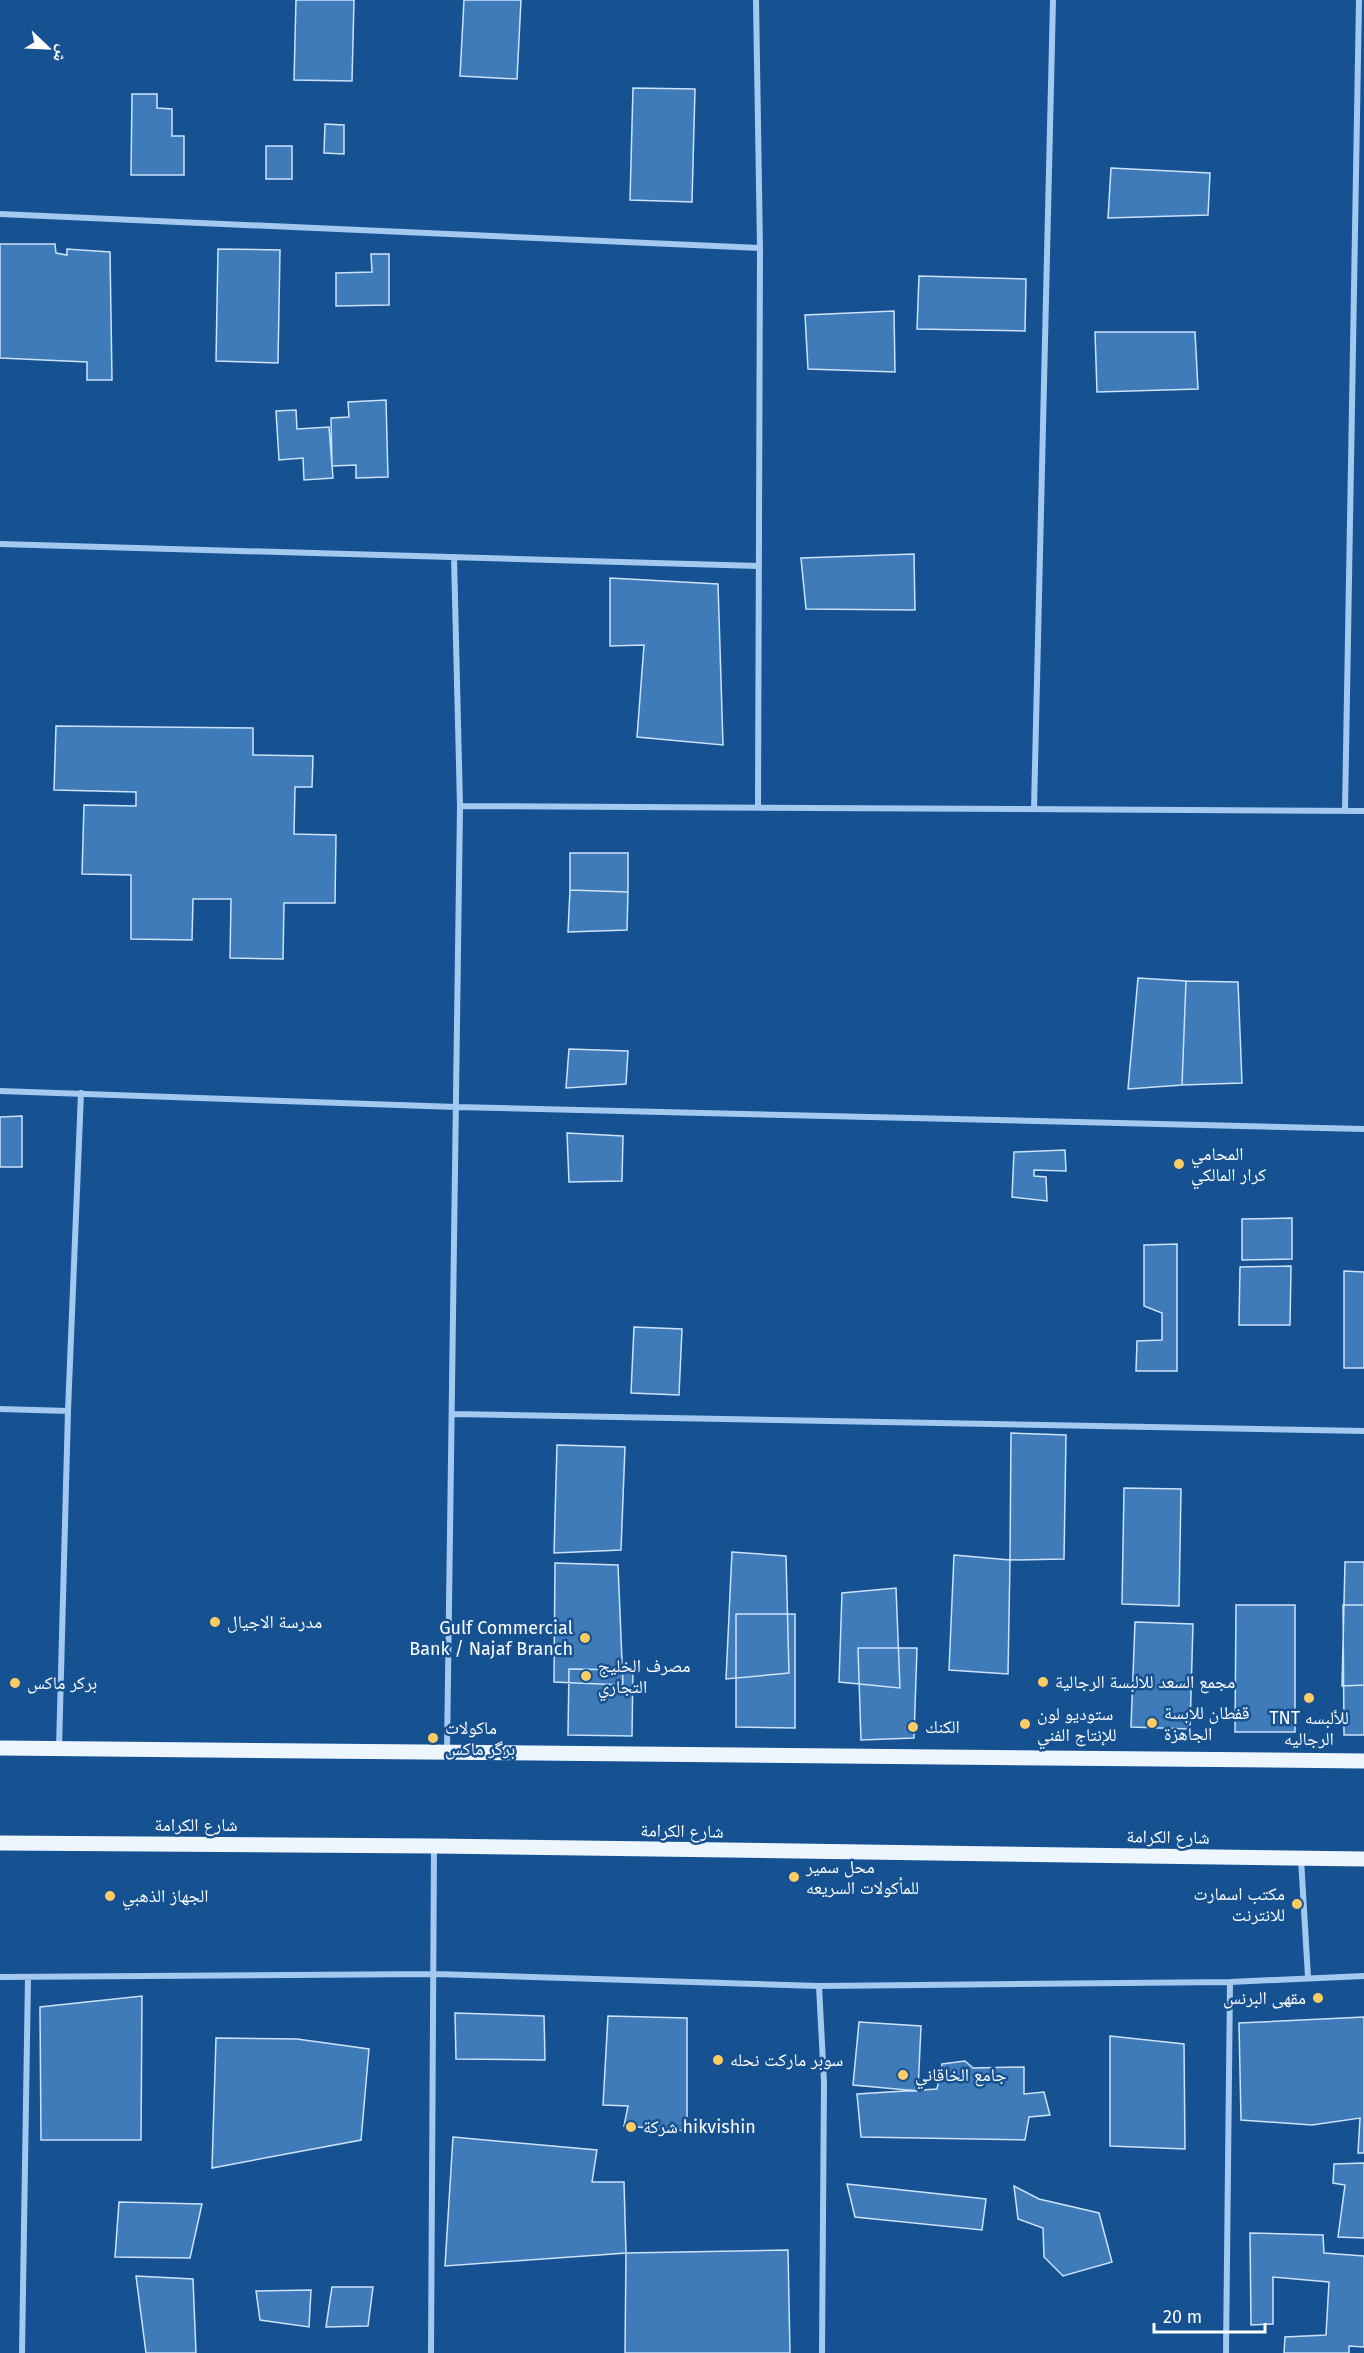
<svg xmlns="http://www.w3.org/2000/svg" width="1364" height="2353" font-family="'Fira Sans','Noto Naskh Arabic',sans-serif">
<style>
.building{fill:#3f7ab9;stroke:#cbe3fb;stroke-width:1.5}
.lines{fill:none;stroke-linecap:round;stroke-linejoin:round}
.street{stroke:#a4c9f0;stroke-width:6}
.primary{stroke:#edf5ff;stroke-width:15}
.poi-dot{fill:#ffcc63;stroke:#165191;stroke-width:2}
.labels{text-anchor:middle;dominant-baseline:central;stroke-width:5;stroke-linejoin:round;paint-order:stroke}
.poi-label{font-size:18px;fill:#fff;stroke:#165191;text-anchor:start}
.street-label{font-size:18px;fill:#fff;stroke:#165191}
</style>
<rect width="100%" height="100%" fill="#165191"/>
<!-- building -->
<path class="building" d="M296 0H354L352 81 294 80Z
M464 0H521L517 79 460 76Z
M633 88 695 89 692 202 630 200Z
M132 94H157V108L172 109V136H184V175H131Z
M325 124 344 125V154L324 153Z
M266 146H292V179H266Z
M1111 168 1210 173 1208 215 1108 218Z
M0 244H55L56 253 67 255V249L110 252 112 380H87V362L0 358Z
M218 249 280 250 278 363 216 361Z
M371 254H389V305L336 306V273L372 272Z
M919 276 1026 279 1025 331 917 329Z
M894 311 895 372 808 369 805 315Z
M1095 332H1195L1198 389 1097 392Z
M386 400 388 477 356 478V465L332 466 331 418 349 417 348 402Z
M296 410 297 429 329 427 333 478 304 480 303 458 279 460 276 411Z
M914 554 915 610 806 609 801 558Z
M610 578 718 584 723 745 637 737 644 645 610 646Z
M56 726 253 728V755L313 756 312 787H295L294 834 336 835 335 903H284L283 959 230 958 231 899H193L192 940 131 939V875L82 874 84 805 136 806V792L54 790Z
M570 853H628V892L570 890Z
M570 890 628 892 627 930 568 932Z
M1138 978 1186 981 1182 1085 1128 1089Z
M1186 981 1238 982 1242 1083 1182 1085Z
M569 1049 628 1051 626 1084 566 1088Z
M22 1116V1167H0V1117Z
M567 1133 623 1136 622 1181 569 1182Z
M1065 1150 1066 1171 1034 1170V1176L1046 1177 1047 1201 1012 1197 1014 1152Z
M1292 1218V1259L1242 1260V1219Z
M1177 1244V1371H1136L1137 1341 1162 1340V1313L1144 1306V1245Z
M1291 1266 1290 1325H1239L1240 1267Z
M1344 1271 1364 1272V1368H1344Z
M634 1327 682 1329 679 1395 631 1393Z
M1011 1433 1066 1435 1064 1559 1010 1560Z
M557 1445 625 1447 621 1550 554 1553Z
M1124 1488 1181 1489 1179 1606 1122 1604Z
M732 1552 786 1556 789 1673 726 1679Z
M954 1555 1010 1560 1008 1674 949 1670Z
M1345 1562H1364V1685L1342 1686Z
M555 1563 618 1565 623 1685 554 1682Z
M896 1588 900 1688 839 1682 842 1593Z
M1236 1605H1295V1732H1235Z
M1343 1605H1364V1735H1344Z
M736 1614H795V1728L736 1727Z
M1135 1622 1193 1624 1190 1729 1131 1727Z
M858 1648H917L914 1738 861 1740Z
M569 1669 633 1670 632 1736 568 1735Z
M142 1996 141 2140H41L40 2007Z
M455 2013 544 2016 545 2060 456 2059Z
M608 2016 687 2018V2131L624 2126 628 2106 603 2105Z
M1364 2017V2153H1358L1360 2118 1312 2125 1241 2120 1239 2023Z
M859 2022 921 2026 918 2091 853 2085Z
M1110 2036 1184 2044 1185 2149 1110 2146Z
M216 2038 297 2039 369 2049 361 2140 212 2168Z
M965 2061 973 2068 1024 2067V2094L1044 2092 1050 2115 1029 2117 1025 2140 861 2137 857 2094 937 2089 942 2064Z
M453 2137 597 2150 592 2182H624L626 2253 445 2266Z
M1364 2163V2238L1338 2237 1345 2185 1333 2183 1334 2164Z
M847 2184 986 2199 982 2230 855 2217Z
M1014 2186 1039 2199 1099 2213 1112 2262 1063 2276 1044 2257 1043 2228 1018 2219Z
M119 2202 202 2204 190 2258 115 2257Z
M1250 2233 1323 2235 1324 2253 1364 2256V2347L1349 2346V2353H1284L1285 2337 1326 2335 1329 2282 1273 2277V2324L1251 2325Z
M788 2250 790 2353H625L626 2253Z
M136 2276 193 2279 196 2353H146Z
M332 2287H373L368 2326 326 2327Z
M311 2290 309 2327 260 2320 256 2291Z"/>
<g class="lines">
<!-- street -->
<path class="street" d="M756 0 760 248 758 807
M0 214 760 248
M0 544 759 566
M460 806 1364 811
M1034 809 1053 0
M1345 811 1359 0
M0 1091 456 1107 1364 1129
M0 1409 68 1411
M452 1414 1364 1431
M59 1748 68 1411 81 1093
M447 1751 460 806 454 557
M1301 1859 1308 1977
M0 1977 434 1974 819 1986 1230 1982 1364 1976
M819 1986 824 2082 822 2353
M22 2353 28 1977
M431 2353 434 1847
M1226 2353 1230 1982"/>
<!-- primary -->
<path class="primary" d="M0 1748 1364 1761
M0 1843 434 1846 1364 1859"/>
</g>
<!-- markers -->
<g class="poi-dot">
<circle cx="1179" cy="1164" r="6"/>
<circle cx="215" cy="1622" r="6"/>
<circle cx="585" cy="1638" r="6"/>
<circle cx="586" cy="1676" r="6"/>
<circle cx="1043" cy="1682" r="6"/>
<circle cx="15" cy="1683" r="6"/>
<circle cx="1309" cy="1698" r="6"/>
<circle cx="1152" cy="1723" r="6"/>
<circle cx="1025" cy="1724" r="6"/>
<circle cx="913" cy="1727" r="6"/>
<circle cx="433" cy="1738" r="6"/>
<circle cx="794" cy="1877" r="6"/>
<circle cx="110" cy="1896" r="6"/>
<circle cx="1297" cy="1904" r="6"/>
<circle cx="1318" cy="1998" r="6"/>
<circle cx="718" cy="2060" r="6"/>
<circle cx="903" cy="2075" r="6"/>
<circle cx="631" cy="2127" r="6"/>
</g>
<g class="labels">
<!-- poi labels -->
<g class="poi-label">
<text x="1191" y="1154">المحامي<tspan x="1191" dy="21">كرار المالكي</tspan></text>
<text x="227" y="1622">مدرسة الاجيال</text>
<text x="573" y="1628" text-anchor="end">Gulf Commercial<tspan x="573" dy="21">Bank / Najaf Branch</tspan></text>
<text x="598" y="1666">مصرف الخليج<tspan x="598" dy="21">التجاري</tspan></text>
<text x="1055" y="1682">مجمع السعد للالبسة الرجالية</text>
<text x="27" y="1683">بركر ماكس</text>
<text x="1164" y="1713">قفطان للابسة<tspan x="1164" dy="21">الجاهزة</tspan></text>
<text x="1037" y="1714">ستوديو لون<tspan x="1037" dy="21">للإنتاج الفني</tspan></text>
<text x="1309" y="1718" text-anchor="middle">TNT للألبسه<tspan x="1309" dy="21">الرجاليه</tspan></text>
<text x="925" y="1727">الكنك</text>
<text x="445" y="1728">ماكولات<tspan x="445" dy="21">برگر ماكس</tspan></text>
<text x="806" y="1867">محل سمير<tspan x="806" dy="21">للمأكولات السريعه</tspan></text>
<text x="1285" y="1894" text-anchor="end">مكتب اسمارت<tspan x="1285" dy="21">للانترنت</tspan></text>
<text x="122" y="1896">الجهاز الذهبي</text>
<text x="1306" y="1998" text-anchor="end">مقهى البرنس</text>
<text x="730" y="2060">سوبر ماركت نحله</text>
<text x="915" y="2075">جامع الخاقاني</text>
<text x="643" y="2127">شركة hikvishin</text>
</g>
<!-- street labels -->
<g class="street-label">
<text x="196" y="1825">شارع الكرامة</text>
<text transform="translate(682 1831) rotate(1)">شارع الكرامة</text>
<text transform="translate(1168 1837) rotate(1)">شارع الكرامة</text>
</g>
</g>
<!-- north arrow -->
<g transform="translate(48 48) rotate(113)" stroke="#165191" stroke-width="4.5" paint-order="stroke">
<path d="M0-4.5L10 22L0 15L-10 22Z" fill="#ffffff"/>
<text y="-9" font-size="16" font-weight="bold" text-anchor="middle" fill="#ffffff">ش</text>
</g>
<!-- scale -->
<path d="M1154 2323v9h111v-9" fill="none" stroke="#ffffff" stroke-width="3"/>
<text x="1163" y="2323" font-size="18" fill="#ffffff" stroke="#165191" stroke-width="4.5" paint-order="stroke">20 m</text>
</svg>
